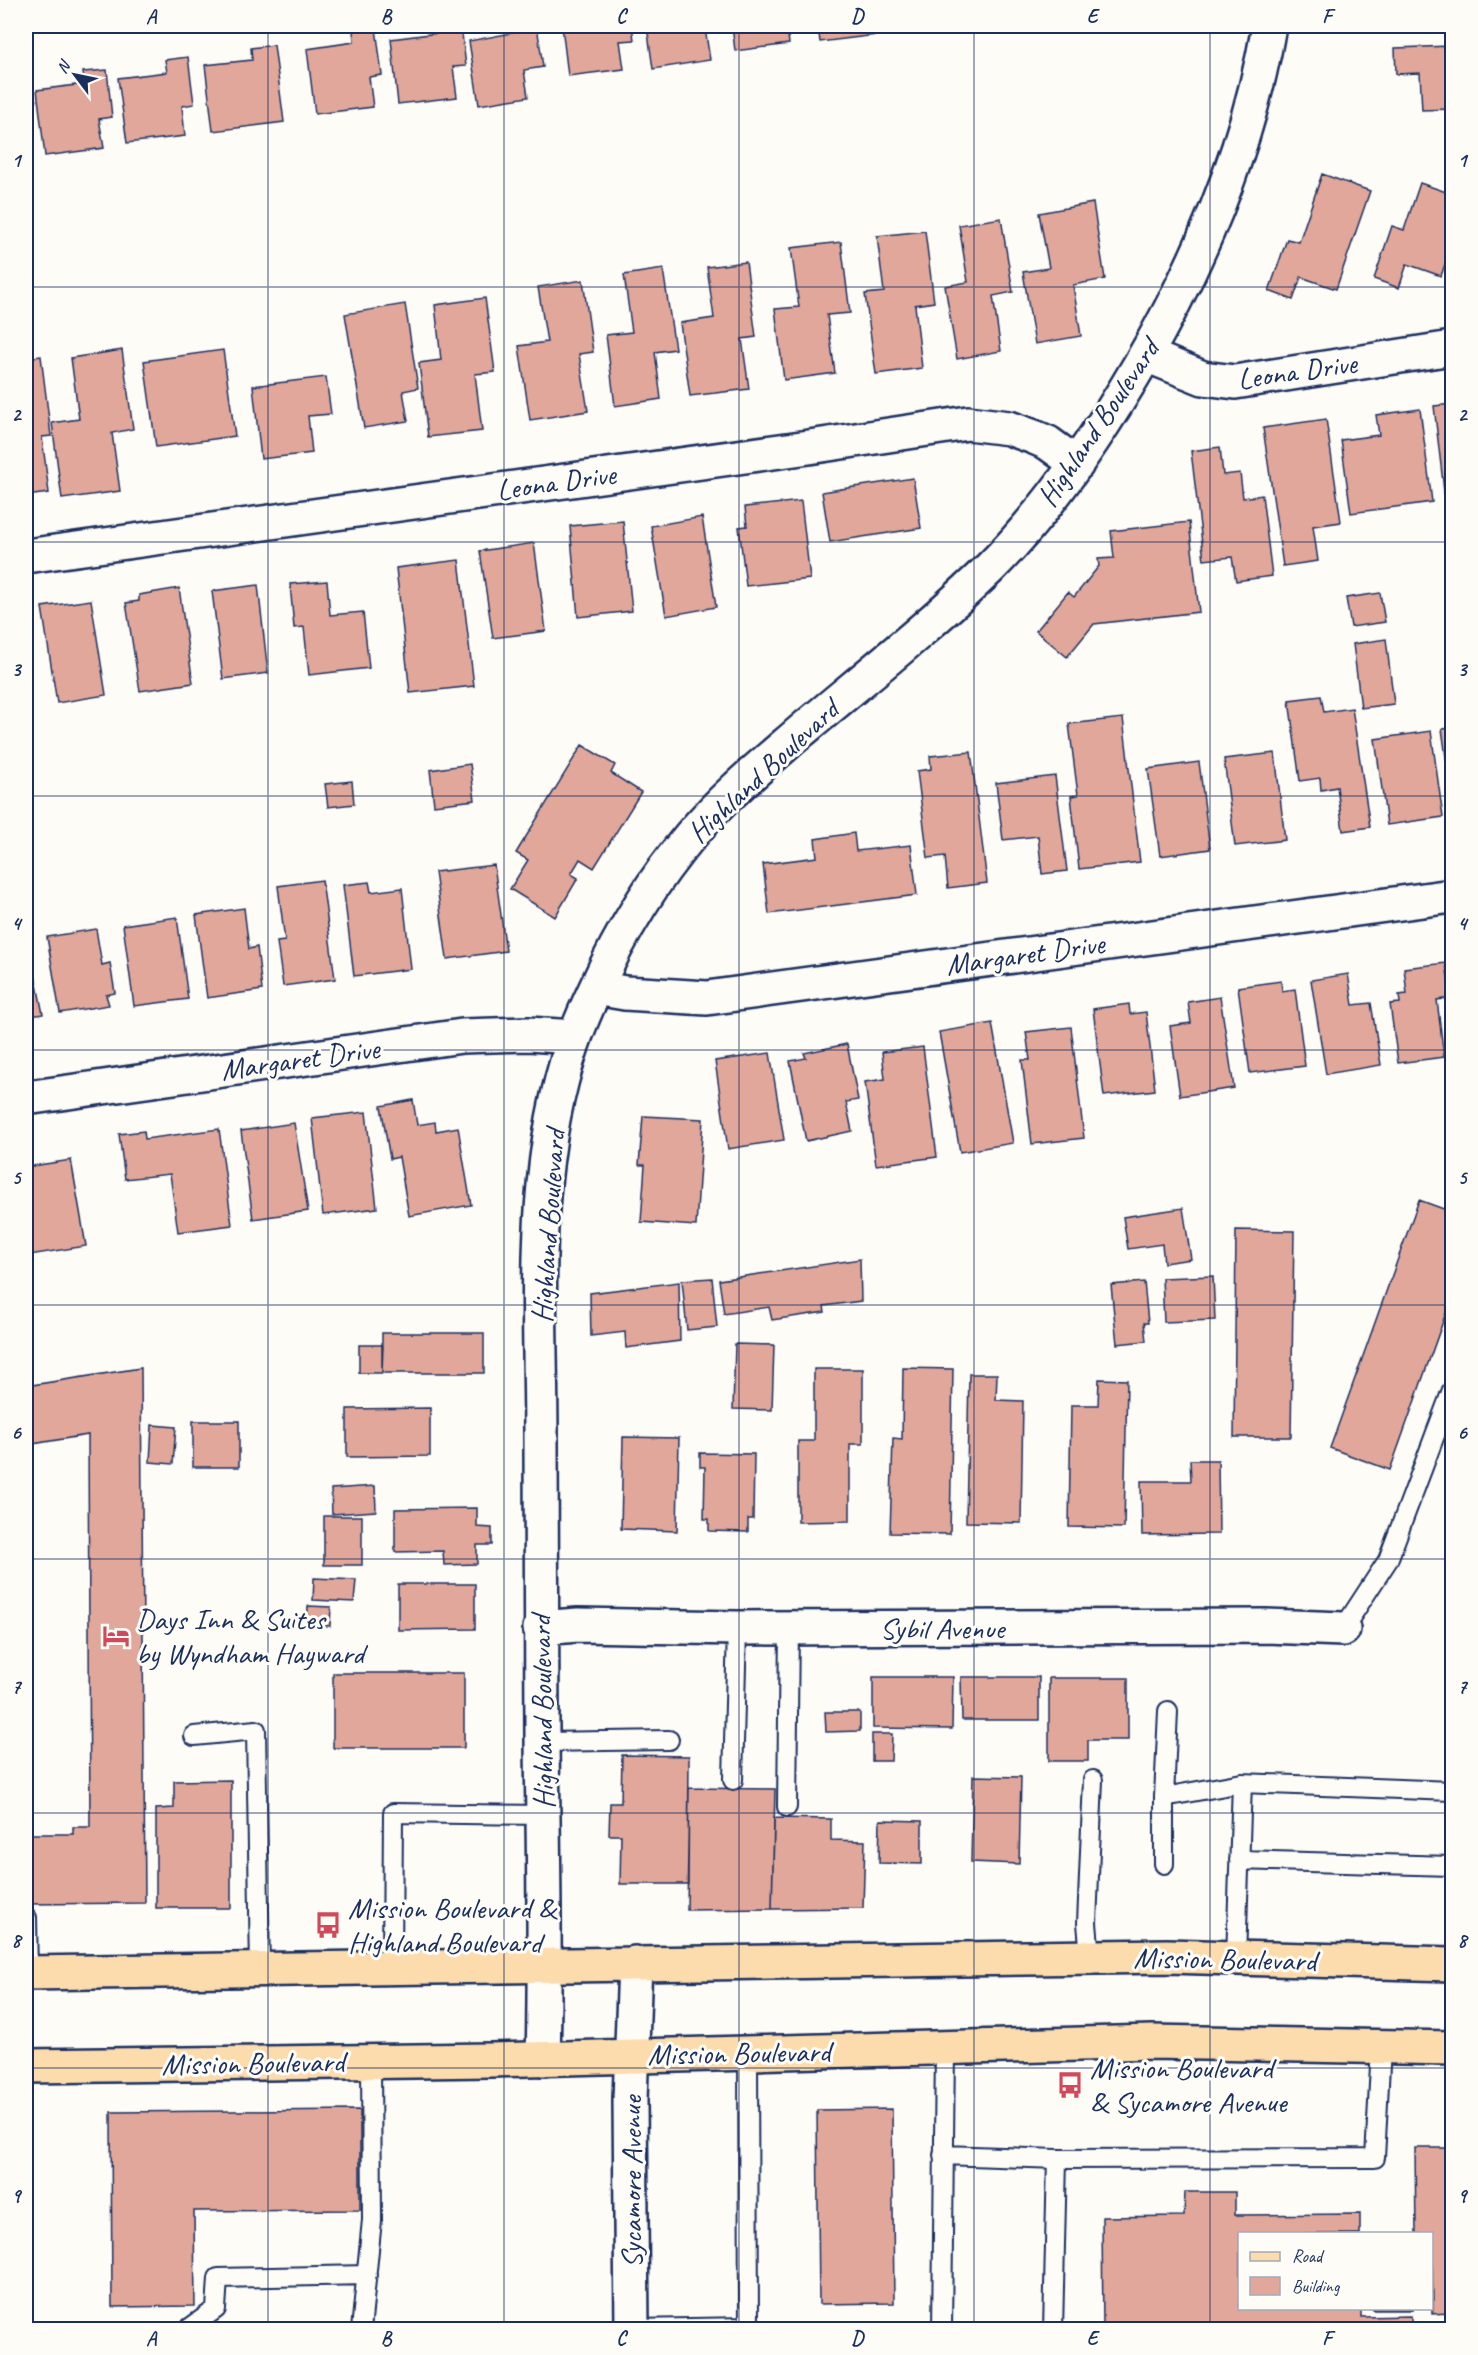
<svg xmlns="http://www.w3.org/2000/svg" width="1478" height="2355" font-family="Caveat,sans-serif">
<style>
.building{fill:#e0a79a;stroke:#1b2f5e;stroke-width:1.5}
.lines{fill:none;stroke-linecap:round;stroke-linejoin:round}
.lane-casing{stroke:#1b2f5e;stroke-width:22}
.street-casing{stroke:#1b2f5e;stroke-width:38}
.primary-casing{stroke:#1b2f5e;stroke-width:38}
.lane{stroke:#fdfcf7;stroke-width:18}
.street{stroke:#fdfcf7;stroke-width:33}
.primary{stroke:#fcdcac;stroke-width:33}
.grid{fill:none;stroke:#1b2f5e;stroke-width:1.5;stroke-opacity:0.55}
.labels{text-anchor:middle;dominant-baseline:central;stroke-width:6;stroke-linejoin:round;paint-order:stroke}
.street-label{font-size:30px;fill:#1b2f5e;stroke:#fdfcf7}
.poi-label{font-size:30px;fill:#1b2f5e;stroke:#fdfcf7;text-anchor:start}
.neatline{fill:none;stroke:#1b2f5e;stroke-width:2}
.grid-label{font-size:20px;text-anchor:middle;font-weight:bold;fill:#1b2f5e}
</style>
<rect width="100%" height="100%" fill="#fdfcf7"/>
<filter id="ink" filterUnits="userSpaceOnUse"><feTurbulence type="fractalNoise" baseFrequency=".0167" numOctaves="2"/><feDisplacementMap in="SourceGraphic" scale="12" xChannelSelector="R" yChannelSelector="G"/><feConvolveMatrix kernelMatrix="1 2 1 2 8 2 1 2 1" color-interpolation-filters="sRGB"/></filter>
<g filter="url(#ink)">
<!-- building -->
<path class="building" d="M437 26H461L466 66 453 67 457 97 398 104 391 39 438 33Z
M511 26H537L543 67 524 70 528 97 479 105 469 41 512 33Z
M562 26H632L634 40 620 41 624 69 568 76Z
M647 26H716L705 28 710 60 653 69Z
M732 26H787L789 44 735 51Z
M818 26H875L876 35 820 42Z
M892 26H940L893 32Z
M1435 26H1452L1436 30Z
M376 28 382 75 369 77 373 107 315 114 307 49 354 42 353 30Z
M1451 39 1452 109 1422 110 1420 73 1396 74 1395 48 1451 46Z
M274 45 284 122 213 131 205 65 252 60 251 48Z
M188 57 194 104 182 106 185 136 127 143 118 78 167 72 165 60Z
M107 70 112 117 99 119 104 148 45 156 37 90 84 84 83 72Z
M1322 174 1370 191 1336 289 1301 277 1293 300 1269 291 1287 239 1299 242Z
M1420 183 1452 194V244L1441 276 1407 264 1399 288 1374 279 1392 226 1404 230Z
M1093 203 1105 279 1073 285 1081 336 1035 344 1023 272 1049 268 1039 213Z
M1001 218 1013 292 993 296 1001 351 957 359 945 286 968 282 959 225Z
M925 231 934 302 915 305 922 368 876 374 865 294 884 292 877 236Z
M841 242 850 313 827 315 835 373 784 380 775 309 799 307 791 248Z
M746 262 756 337 742 339 749 389 690 396 680 323 714 318 707 267Z
M663 269 675 349 655 352 661 399 615 406 606 335 632 332 624 275Z
M583 280 593 352 579 354 588 411 530 420 519 346 547 342 538 287Z
M485 298 495 372 475 374 482 431 428 437 419 363 441 360 435 305Z
M405 304 418 388 403 391 408 421 364 428 345 314Z
M122 350 133 429 112 433 120 491 62 499 52 423 79 419 71 358Z
M223 350 235 436 156 447 144 361Z
M41 356 51 436 42 437 49 493 26 496V358Z
M326 377 331 414 308 416 312 453 261 459 253 386Z
M1452 404V517H1447L1434 406Z
M1420 409 1432 502 1351 513 1341 440 1379 435 1376 415Z
M1326 419 1341 522 1313 526 1318 561 1283 566 1263 428Z
M1220 447 1223 475 1240 473 1243 498 1262 495 1272 576 1236 581 1232 557 1204 560 1191 451Z
M913 478 921 528 830 542 822 492Z
M801 501 810 579 746 586 739 527 747 526 745 507Z
M702 517 716 607 666 616 651 526Z
M623 521 632 611 578 617 570 526Z
M1189 522 1199 612 1094 624 1067 657 1036 631 1068 592 1074 597 1099 566 1098 559 1114 558 1111 531Z
M534 543 546 631 493 638 480 551Z
M459 560 474 686 410 693 396 568Z
M327 581 330 615 363 612 369 668 309 675 304 627 294 628 290 584Z
M258 585 268 673 223 679 212 591Z
M179 588 193 683 140 691 126 603 139 601V595Z
M1380 593 1385 622 1351 627 1346 598Z
M91 600 106 695 57 703 42 607Z
M1386 639 1394 704 1361 708 1353 644Z
M26 674 29 701 26 702Z
M1321 696 1324 712 1352 708 1370 827 1343 831 1337 787 1321 790 1320 778 1300 781 1289 700Z
M1123 718 1140 862 1079 869 1071 796 1078 795 1069 724Z
M1452 728V800L1442 729Z
M1431 731 1443 817 1387 825 1375 739Z
M582 745 615 765 611 773 641 792 594 868 580 859 571 874 578 878 555 917 510 889 528 860 516 853Z
M971 752 987 883 948 888 945 856 928 858 917 771 931 769 930 756Z
M1275 753 1285 840 1235 846 1224 759Z
M1199 762 1210 849 1160 856 1148 769Z
M470 764 475 800 434 805 430 770Z
M1055 776 1067 871 1042 874 1038 836 1003 840 996 783Z
M352 781 354 804 328 807 325 784Z
M854 833 856 851 911 845 917 895 769 914 763 864 817 857 815 839Z
M494 865 506 951 447 959 435 872Z
M322 880 335 979 283 986 277 942 285 941 278 886Z
M369 882 371 892 402 888 411 969 354 976 343 885Z
M244 908 249 949 257 947 262 990 207 998 196 915Z
M177 917 188 999 134 1006 123 925Z
M96 929 102 965 110 963 115 993 106 995 109 1005 60 1013 47 937Z
M1446 963 1451 998 1437 1000 1444 1057 1398 1063 1390 1004 1400 1003 1399 995 1407 994 1404 968Z
M26 970 27 977 35 975 43 1014 26 1017Z
M1348 974 1353 1005 1371 1003 1381 1065 1326 1074 1311 980Z
M1281 981 1282 991 1295 989 1305 1066 1250 1073 1238 987Z
M1220 997 1234 1088 1180 1096 1170 1026 1191 1023 1188 1002Z
M1129 1004 1130 1014 1146 1012 1155 1090 1104 1096 1093 1009Z
M992 1023 1013 1143 960 1152 939 1032Z
M1071 1027 1084 1138 1032 1144 1022 1060H1030L1026 1032Z
M847 1044 858 1100 846 1102 852 1131 806 1141 790 1061 806 1058 804 1053Z
M923 1047 937 1157 876 1165 865 1082 885 1079 882 1052Z
M770 1053 784 1140 728 1149 715 1061Z
M413 1100 417 1125 435 1122 436 1131 458 1127 471 1205 409 1216 399 1157 390 1159 381 1106Z
M366 1112 377 1208 323 1215 312 1118Z
M643 1116 703 1119 696 1226 641 1222 645 1165H639Z
M294 1123 308 1211 253 1219 241 1131Z
M219 1129 232 1225 178 1232 170 1174 125 1179 119 1134 144 1131 145 1139Z
M71 1160 86 1246 30 1255 26 1229V1167Z
M1419 1200 1452 1212V1296L1390 1470 1330 1448Z
M1183 1208 1191 1259 1164 1263 1162 1244 1128 1249 1123 1217Z
M1236 1230 1294 1231 1291 1437H1234Z
M860 1259 861 1301 824 1306 825 1312 772 1320 769 1307 724 1314 719 1280Z
M1213 1276 1215 1320 1164 1322 1162 1278Z
M712 1278 717 1327 687 1330 682 1280Z
M679 1282 680 1341 626 1348 625 1332 591 1336 590 1293Z
M1144 1282 1148 1323H1144L1146 1341 1117 1344 1111 1285Z
M382 1333H484V1373H382Z
M735 1344 774 1345 772 1410 733 1409Z
M359 1345H383L382 1373H359Z
M141 1368 145 1903 26 1904V1834H73V1827H90L88 1435 26 1445V1386Z
M903 1368 953 1369 950 1534 890 1533 893 1438 902 1439Z
M814 1369H863V1444H850V1521L798 1522V1441H814Z
M969 1374H997L996 1400 1023 1401 1021 1523 966 1522Z
M1099 1379 1127 1380 1124 1528 1069 1527 1071 1405H1098Z
M430 1408V1456L347 1457V1409Z
M193 1421H239V1467H193Z
M152 1425 176 1427 173 1464 150 1462Z
M623 1437 679 1438 677 1531 621 1529Z
M700 1453 754 1454 753 1519H748V1532L709 1531V1519H704L705 1467H700Z
M1190 1460H1218L1219 1534 1142 1535 1141 1481H1191Z
M375 1486 376 1511 332 1514 331 1489Z
M477 1508V1527L492 1528V1545H477V1564L444 1565 443 1551 395 1552V1509Z
M324 1516H362V1565H324Z
M314 1578 356 1580 354 1602 313 1600Z
M398 1584H475V1629L398 1630Z
M308 1606 331 1607 330 1626 307 1625Z
M333 1673H464V1748H333Z
M873 1677H953L952 1729 873 1728Z
M961 1677H1039V1720H962Z
M1049 1678H1128V1740H1088V1761H1049Z
M825 1712H860V1731L826 1732Z
M872 1734H892L891 1761H872Z
M622 1755 689 1756 688 1884H620L621 1835H609L610 1803H621Z
M973 1776 1021 1777 1019 1864 971 1862Z
M231 1780V1908H156V1809L174 1808V1781Z
M689 1788 775 1789 772 1909 687 1910Z
M774 1818 831 1819V1840L865 1841 863 1908 772 1909Z
M880 1820 922 1821V1864L879 1863Z
M892 2109 894 2303 819 2304 817 2110Z
M360 2110V2210L194 2211 195 2306 112 2307 111 2112Z
M1415 2148H1447L1448 2217 1452 2216V2306H1450L1451 2313 1433 2314 1432 2234H1416Z
M1185 2192H1235V2215L1360 2214V2234H1240V2308H1361V2317L1411 2316V2330H1103L1102 2217 1184 2216Z
M1373 2308H1412V2310H1373Z"/>
<g class="lines">
<defs>
<path id="lane" d="M1343 1629 1388 1560 1452 1390
M194 1736 256 1730 260 1969
M542 1742 669 1740
M733 1780 737 1628
M1164 1797 1168 1711
M787 1807 789 1628
M1239 1860 1452 1866
M1164 1864V1797L1242 1783
M27 1918 28 1973
M1090 1957 1087 1923 1093 1780
M1236 1958 1242 1783 1452 1791
M392 1967 393 1813 543 1815
M943 2155 1057 2159 1375 2158 1381 2047
M632 2329 749 2327 748 2054
M187 2330 216 2309 218 2278 367 2275
M361 2330 372 2220 371 2062
M942 2330 945 2048
M1053 2330 1057 2159"/>
<path id="street" d="M1146 355 1203 378 1235 382 1452 348
M26 556 809 447 968 423 1009 428 1034 437 1048 443 1077 464
M596 988 625 993 707 998 1452 896
M26 1098 462 1036 528 1034 575 1037
M540 1628 578 1625 737 1628 1266 1626 1343 1629
M543 2059C546 1952 543 1845 542 1738 541 1639 541 1540 541 1441 541 1309 529 1169 573 1043 579 1025 587 1007 595 990 620 935 652 881 691 835 723 797 762 765 799 733 863 679 930 626 990 568 1049 509 1097 438 1139 366 1202 259 1248 148 1269 26
M632 2330 630 2100 635 1963"/>
<path id="primary" d="M26 1973 1167 1956 1452 1964
M26 2066 491 2060 1152 2042 1452 2048"/>
</defs>
<!-- lane casing -->
<use href="#lane" class="lane-casing"/>
<!-- street casing -->
<use href="#street" class="street-casing"/>
<!-- primary casing -->
<use href="#primary" class="primary-casing"/>
<!-- lane -->
<use href="#lane" class="lane"/>
<!-- street -->
<use href="#street" class="street"/>
<!-- primary -->
<use href="#primary" class="primary"/>
</g>
</g>
<!-- grid -->
<path class="grid" d="M268 26V2330M504 26V2330M739 26V2330M974 26V2330M1210 26V2330M26 287H1452M26 542H1452M26 796H1452M26 1050H1452M26 1305H1452M26 1559H1452M26 1813H1452M26 2068H1452"/>
<!-- icons -->
<defs>
<symbol id="hotel-bare" viewBox="-9 -9 18 18"><path d="M-6-4.5h1.5V1H6V5H4.5V3h-9V5H-6ZM-4 0a1.8 1.8 0 1 1 3.6 0ZM.5 0V-2.5h3Q6-2.5 6 0Z" fill="#d1495b" stroke="#fdfcf7" stroke-width="2.5" paint-order="stroke"/></symbol>
<symbol id="bus-bare" viewBox="-9 -9 18 18"><path d="M-5-6H5V4H4V6H2V4H-2V6H-4V4H-5ZM-3.5-4V0h7V-4ZM-3.5 1.2v1.5H-2V1.2ZM2 1.2v1.5H3.5V1.2Z" fill="#d1495b" stroke="#fdfcf7" stroke-width="2.5" paint-order="stroke"/></symbol>
</defs>
<g fill-rule="evenodd">
<use href="#hotel-bare" x="97" y="1617" width="38" height="38"/>
<use href="#bus-bare" x="309" y="1906" width="38" height="38"/>
<use href="#bus-bare" x="1051" y="2066" width="38" height="38"/>
</g>
<g class="labels">
<!-- street labels -->
<g class="street-label">
<text transform="translate(1297 371) rotate(-8)">Leona Drive</text>
<text transform="translate(1098 423) rotate(-56)">Highland Boulevard</text>
<text transform="translate(556 482) rotate(-8)">Leona Drive</text>
<text transform="translate(763 771) rotate(-43)">Highland Boulevard</text>
<text transform="translate(1025 954) rotate(-8)">Margaret Drive</text>
<text transform="translate(300 1059) rotate(-8)">Margaret Drive</text>
<text transform="translate(548 1226) rotate(-86)">Highland Boulevard</text>
<text x="942" y="1628">Sybil Avenue</text>
<text transform="translate(542 1712) rotate(-91)">Highland Boulevard</text>
<text transform="translate(1225 1959) rotate(1)">Mission Boulevard</text>
<text transform="translate(739 2053) rotate(-1)">Mission Boulevard</text>
<text transform="translate(253 2063) rotate(-1)">Mission Boulevard</text>
<text transform="translate(631 2182) rotate(-90)">Sycamore Avenue</text>
</g>
<!-- poi labels -->
<g class="poi-label">
<text x="136" y="1619">Days Inn &amp; Suites<tspan x="136" dy="34">by Wyndham Hayward</tspan></text>
<text x="348" y="1908">Mission Boulevard &amp;<tspan x="348" dy="34">Highland Boulevard</tspan></text>
<text x="1090" y="2068">Mission Boulevard<tspan x="1090" dy="34">&amp; Sycamore Avenue</tspan></text>
</g>
</g>
<!-- margin -->
<rect width="1478" height="2355" fill="none" stroke="#fdfcf7" stroke-width="66"/>
<!-- legend -->
<rect x="1238" y="2232" width="195" height="78" fill="#fdfcf7" stroke="#a3aaba" stroke-width="1.5"/>
<rect x="1250" y="2252" width="30" height="9" fill="#fcdcac" stroke="#a3aaba" stroke-width="1.5"/>
<text x="1292" y="2262" font-size="18" fill="#1b2f5e">Road</text>
<rect x="1250" y="2277" width="30" height="18" fill="#e0a79a" stroke="#a3aaba" stroke-width="1.5"/>
<text x="1292" y="2292" font-size="18" fill="#1b2f5e">Building</text>
<!-- north arrow -->
<g transform="translate(75 75) rotate(302)" stroke="#fdfcf7" stroke-width="4.5" paint-order="stroke">
<path d="M0-4.5L10 22L0 15L-10 22Z" fill="#1b2f5e"/>
<text y="-9" font-size="16" font-weight="bold" text-anchor="middle" fill="#1b2f5e">N</text>
</g>
<rect x="33" y="33" width="1412" height="2289" class="neatline"/>
<g class="grid-label">
<text x="151" y="23">A</text>
<text x="386" y="23">B</text>
<text x="621" y="23">C</text>
<text x="857" y="23">D</text>
<text x="1092" y="23">E</text>
<text x="1327" y="23">F</text>
<text x="16" y="167">1</text>
<text x="1462" y="167">1</text>
<text x="16" y="421">2</text>
<text x="1462" y="421">2</text>
<text x="16" y="676">3</text>
<text x="1462" y="676">3</text>
<text x="16" y="930">4</text>
<text x="1462" y="930">4</text>
<text x="16" y="1184">5</text>
<text x="1462" y="1184">5</text>
<text x="16" y="1439">6</text>
<text x="1462" y="1439">6</text>
<text x="16" y="1693">7</text>
<text x="1462" y="1693">7</text>
<text x="16" y="1947">8</text>
<text x="1462" y="1947">8</text>
<text x="16" y="2202">9</text>
<text x="1462" y="2202">9</text>
<text x="151" y="2345">A</text>
<text x="386" y="2345">B</text>
<text x="621" y="2345">C</text>
<text x="857" y="2345">D</text>
<text x="1092" y="2345">E</text>
<text x="1327" y="2345">F</text>
</g>
</svg>
